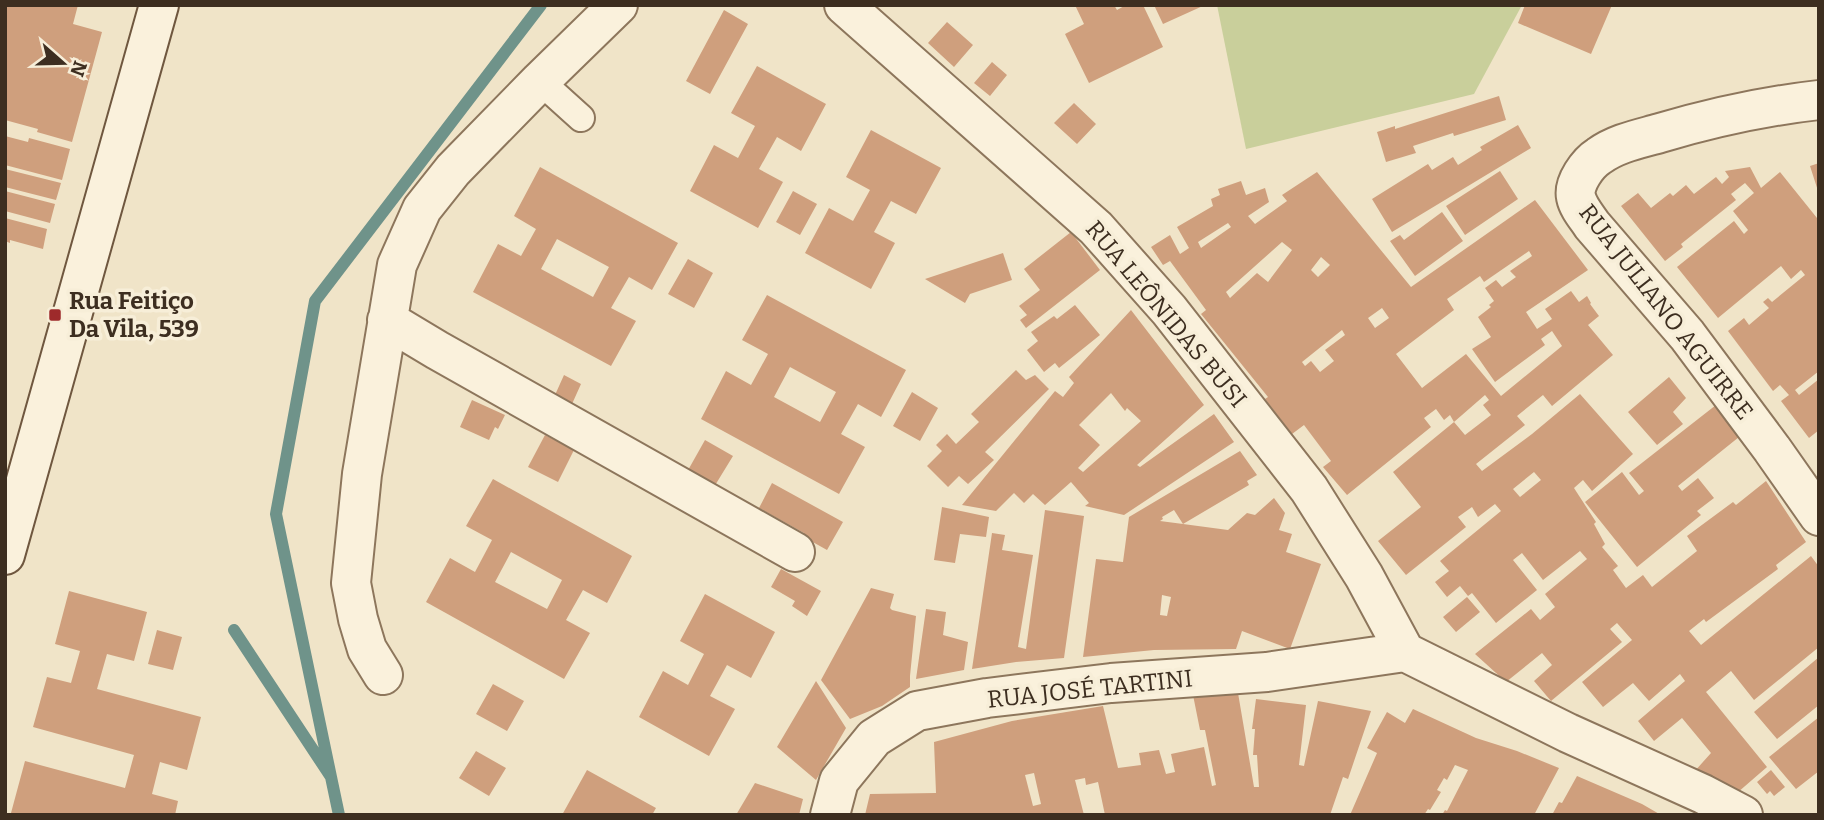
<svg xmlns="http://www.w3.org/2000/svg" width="1824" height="820" font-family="Bitter,serif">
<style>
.green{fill:#c9cf9b}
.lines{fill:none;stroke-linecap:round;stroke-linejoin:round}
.stream{stroke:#6f938a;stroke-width:12}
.building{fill:#cf9f7d;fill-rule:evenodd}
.lane-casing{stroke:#8d765c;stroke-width:30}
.street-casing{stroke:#8d765c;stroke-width:42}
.secondary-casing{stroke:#6f573f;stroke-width:42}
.lane{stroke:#faf1dc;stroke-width:26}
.street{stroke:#faf1dc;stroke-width:38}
.secondary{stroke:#faf1dc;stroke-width:38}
.poi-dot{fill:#9e2a2b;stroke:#f7eed8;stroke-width:2.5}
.labels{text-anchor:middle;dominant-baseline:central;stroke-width:7;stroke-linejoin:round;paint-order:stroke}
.poi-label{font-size:24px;font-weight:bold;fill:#3d2e20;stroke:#f7eed8;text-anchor:start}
.street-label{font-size:24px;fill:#3d2e20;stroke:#f7eed8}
</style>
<rect width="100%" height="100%" fill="#f0e4c8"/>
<!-- green -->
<path class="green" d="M1217 5H1522L1474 94 1246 149Z"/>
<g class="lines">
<!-- stream -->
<path class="stream" d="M234 630 331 777 339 815
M331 777 276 514 315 301 541 5"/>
</g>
<!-- building -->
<path class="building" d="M5 5H78L73 24 102 32 72 142 37 132 38 129 5 120Z
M1075 5H1114L1117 10 1126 5H1143L1163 47 1089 83 1065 34 1084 24Z
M1154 5H1205L1163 24Z
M1525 5H1612L1591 54 1518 23Z
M724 10 748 24 710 94 686 81Z
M947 22 973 45 954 67 928 43Z
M992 62 1007 75 990 96 974 83Z
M757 66 826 104 801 151 777 137 759 169 783 182 758 228 690 191 714 145 738 158 755 126 731 113Z
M1499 96 1506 120 1454 136 1453 133 1413 146 1416 153 1386 162 1377 132 1395 126V129Z
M1074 103 1096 124 1077 144 1054 123Z
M1518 125 1531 148 1392 232 1372 199 1428 164 1432 170 1453 157 1458 165 1482 150 1480 147Z
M871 130 941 168 916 214 891 201 874 232 895 243 871 289 805 253 829 208 853 221 870 190 846 177Z
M5 136 28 142 29 138 70 149 62 180 5 165Z
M1819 163V191H1818L1810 166Z
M540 167 678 243 652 290 629 277 611 308 636 321 611 366 473 292 498 244 521 256 536 229 514 216ZM557 239 609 267 593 297 541 269Z
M1750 167 1761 188 1780 172 1817 218 1819 217V371L1795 390 1799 395 1819 379V430L1809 438 1781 401 1789 395 1780 385 1773 391 1728 331 1744 318 1749 325 1769 308 1763 302 1768 298 1772 302 1805 275 1801 270 1791 279 1781 266 1718 318 1677 267 1734 221 1744 234 1748 230 1733 211 1754 193 1745 183 1731 194 1736 200 1681 244 1683 247 1665 261 1621 206 1638 193 1651 208 1670 193 1673 196 1686 185 1694 194 1716 177 1722 184 1729 177 1725 171Z
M5 169 61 183 56 200 5 187Z
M1500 171 1518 199 1465 235 1446 206Z
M1317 172 1411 287 1535 200 1588 270 1526 312 1537 329 1552 319 1545 309 1571 291 1579 302 1587 296 1591 303 1590 304 1599 316 1588 325 1613 355 1552 406 1543 395 1517 416 1525 425 1476 464 1482 471 1532 434 1580 394 1633 454 1592 491 1583 480 1574 488 1596 522 1594 524 1605 544 1602 547 1618 566 1613 570 1626 588 1643 575 1652 587 1697 551 1687 536 1733 502 1736 505 1766 481 1806 542 1776 565 1778 569 1706 622 1704 619 1689 631 1701 645 1811 556 1819 567V647L1754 700 1731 671 1706 692 1767 767 1737 793 1694 772 1711 753 1682 718 1654 741 1638 721 1685 681 1680 674 1649 701 1633 683 1603 707 1582 682 1632 640 1617 623 1610 629 1622 642 1551 701 1534 681 1552 665 1542 653 1506 682 1475 654 1531 609 1540 620 1555 607 1545 594 1587 559 1580 551 1543 580 1522 553 1513 560 1537 590 1496 623 1472 593 1468 596 1460 586 1447 597 1435 582 1449 571 1440 561 1501 511 1495 504 1478 517 1472 507 1458 517 1466 527 1406 575 1378 541 1421 507 1393 472 1454 422 1450 415 1444 420 1436 409 1424 418 1431 427 1347 495 1323 467 1331 461 1304 425 1292 434 1265 399 1268 397 1201 314 1206 310 1170 261 1163 265 1151 247 1170 235 1180 254 1189 248 1177 227 1213 206 1211 199 1220 195 1218 189 1241 181 1246 195 1265 188 1269 202 1248 216 1255 224 1287 201 1282 195ZM1228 223 1231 227 1201 248 1198 242ZM1282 242 1292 250 1268 282 1257 273 1230 298 1226 292ZM1529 251 1532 256 1510 271 1516 277 1502 287 1496 280 1485 288 1494 301 1489 305 1491 307 1478 317 1491 337 1472 349 1495 382 1545 345 1541 339 1552 331 1562 346 1501 396 1466 354 1422 388 1396 354 1454 310 1447 299 1480 276 1484 282ZM1321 257 1330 265 1318 277 1311 270ZM1382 308 1389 318 1375 328 1368 318ZM1342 330 1345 335 1325 350 1334 361 1320 372 1311 361 1305 366 1302 362ZM1485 395 1489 400 1483 405 1491 415 1465 435 1454 422ZM1534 472 1541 480 1520 497 1513 489Z
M5 191 55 204 50 223 5 211Z
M793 191 817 204 800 235 776 222Z
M1442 212 1463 241 1415 276 1390 241 1400 235 1404 240Z
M5 218 47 229 43 249 10 240V243L5 241Z
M1071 232 1100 270 1026 328 1020 320 1027 315 1019 306 1040 290 1024 269Z
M1003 253 1012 280 970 294 965 303 925 279Z
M688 259 713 273 694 308 668 294Z
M767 295 906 370 881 417 858 404 841 434 865 447 839 494 701 419 726 371 751 385 768 354 742 340ZM790 367 836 392 820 422 774 397Z
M1075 305 1100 335 1059 368 1055 363 1044 372 1027 350 1038 341 1031 332 1054 316 1057 319Z
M1131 310 1204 405 1137 465 1140 467 1214 414 1234 442 1124 515 1085 506 1089 503 1071 482 1045 505 1033 494 1024 503 1014 493 996 511 962 505 1055 391 1063 397 1074 383 1069 377ZM1111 393 1125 411 1127 408 1141 421 1083 472 1078 468 1100 445 1079 425Z
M1016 370 1026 380 1035 375 1049 389 985 452 994 460 968 484 959 476 948 487 927 466 942 451 936 445 947 434 956 444 979 422 971 414Z
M564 375 581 384 572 404 555 395Z
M1669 377 1686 398 1673 412 1683 424 1657 445 1628 412Z
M912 392 938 408 920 441 893 426Z
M472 400 505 415 498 429 495 427 489 440 460 427Z
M1716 405 1739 437 1678 486 1682 491 1698 478 1714 498 1697 511 1701 515 1637 567 1585 502 1622 472 1639 495 1644 491 1629 473Z
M545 435 574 450 558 482 528 467Z
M705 440 733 456 714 487 687 472Z
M1240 451 1257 475 1247 481 1249 485 1183 524 1228 530 1247 513 1255 515 1274 498 1285 513 1279 530 1292 534 1286 552 1321 564 1290 649 1242 631 1236 649 1154 650 1083 657 1096 559 1123 562 1129 517ZM1174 510 1183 524 1160 521 1163 519 1162 517ZM1162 595 1171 597 1167 616 1160 615Z
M493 479 632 556 607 603 583 590 566 620 590 633 564 679 426 602 450 558 475 572 492 540 466 526ZM511 552 562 580 547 609 495 582Z
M772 483 843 522 827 550 802 536 804 533 759 508Z
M942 507 989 517 986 537 960 534 955 563 934 560Z
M1045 510 1084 516 1064 658 1016 662 972 669 992 533 1005 535 1002 550 1033 555 1018 647 1026 649Z
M781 569 821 591 807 616 792 606 795 601 771 587Z
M871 588 894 594 890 608 892 610 916 616 910 676V687L882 706 850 719 821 680Z
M69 591 147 612 134 661 107 654 97 689 201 717 187 770 160 762 152 794 178 801 175 815H16L11 813 25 761 125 788 134 755 33 727 47 677 71 683 80 651 55 644Z
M705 594 775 632 751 678 727 665 710 696 735 709 709 756 639 717 663 671 688 685 704 654 680 641Z
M1467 597 1480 612 1456 632 1443 617Z
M926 609 946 612 943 635 968 642 964 670 916 679Z
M157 630 182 637 173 670 148 664Z
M1819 657V705L1777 739 1754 712Z
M816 681 846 728 816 780 777 747Z
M493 684 524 701 507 731 476 714Z
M1238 693 1254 787H1259L1257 755H1253L1255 729H1252L1256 699 1306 705 1299 765 1304 766 1318 701 1371 711 1348 779 1343 777 1330 815 1218 813V815H1105L1098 782 1086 785 1085 778 1075 780 1084 815H865L870 794 936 793 934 742 1012 721 1103 706 1118 768 1141 765 1139 753 1159 750 1166 774 1175 772 1171 754 1204 747 1212 786 1216 785 1205 730H1200L1193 695ZM1034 773 1041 804 1033 806 1025 775Z
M1413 709 1476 738 1517 751 1559 768 1534 815H1442L1445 810 1447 811 1468 770 1455 765 1447 780 1444 778 1437 790 1441 792 1430 810 1428 809 1424 815H1350L1377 753 1367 748 1387 712 1405 723Z
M1819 717V771L1796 789 1769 757Z
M476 751 506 768 489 796 459 778Z
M587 770 656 808 652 815H562Z
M1771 770 1785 787 1774 796 1770 791 1767 794 1757 782Z
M1577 776 1642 804 1661 815H1552L1559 802 1562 803Z
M755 783 803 799 799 815H736Z"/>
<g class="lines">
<defs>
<path id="lane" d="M540 81 581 118"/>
<path id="street" d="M844 5 1096 228 1169 310 1309 489 1364 576 1405 652
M1819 100C1765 106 1711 118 1660 133 1639 139 1617 143 1599 156 1588 163 1573 183 1576 197 1578 207 1586 216 1592 225L1687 335 1772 449 1819 516
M387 320 437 350 795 552
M1405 652 1568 733 1703 794 1743 815
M383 675 367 649 358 619 351 583 362 474 397 265 422 209 453 170 540 81 618 5
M830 815 839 781 874 738 917 711 987 698 1111 683 1267 672 1405 652"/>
<path id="secondary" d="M5 555 159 5"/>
</defs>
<!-- lane casing -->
<use href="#lane" class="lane-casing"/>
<!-- street casing -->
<use href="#street" class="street-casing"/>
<!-- secondary casing -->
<use href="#secondary" class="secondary-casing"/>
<!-- lane -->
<use href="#lane" class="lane"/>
<!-- street -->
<use href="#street" class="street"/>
<!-- secondary -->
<use href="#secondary" class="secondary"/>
</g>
<!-- markers -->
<rect class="poi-dot" x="48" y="308" width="14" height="14" rx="3.5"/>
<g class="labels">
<!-- poi labels -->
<g class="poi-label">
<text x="69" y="301">Rua Feitiço<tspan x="69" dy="28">Da Vila, 539</tspan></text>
</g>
<!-- street labels -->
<g class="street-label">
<text transform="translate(1666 312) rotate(52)">RUA JULIANO AGUIRRE</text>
<text transform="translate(1166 314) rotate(50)">RUA LEÔNIDAS BUSI</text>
<text transform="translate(1090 689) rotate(-6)">RUA JOSÉ TARTINI</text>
</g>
</g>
<!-- border -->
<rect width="1824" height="820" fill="none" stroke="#3d2e20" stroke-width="14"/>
<!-- north arrow -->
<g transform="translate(63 63) rotate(110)" stroke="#f7eed8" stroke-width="5" paint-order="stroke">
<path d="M0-5L12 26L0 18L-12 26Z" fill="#3d2e20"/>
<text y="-10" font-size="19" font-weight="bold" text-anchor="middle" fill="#3d2e20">N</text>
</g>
</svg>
